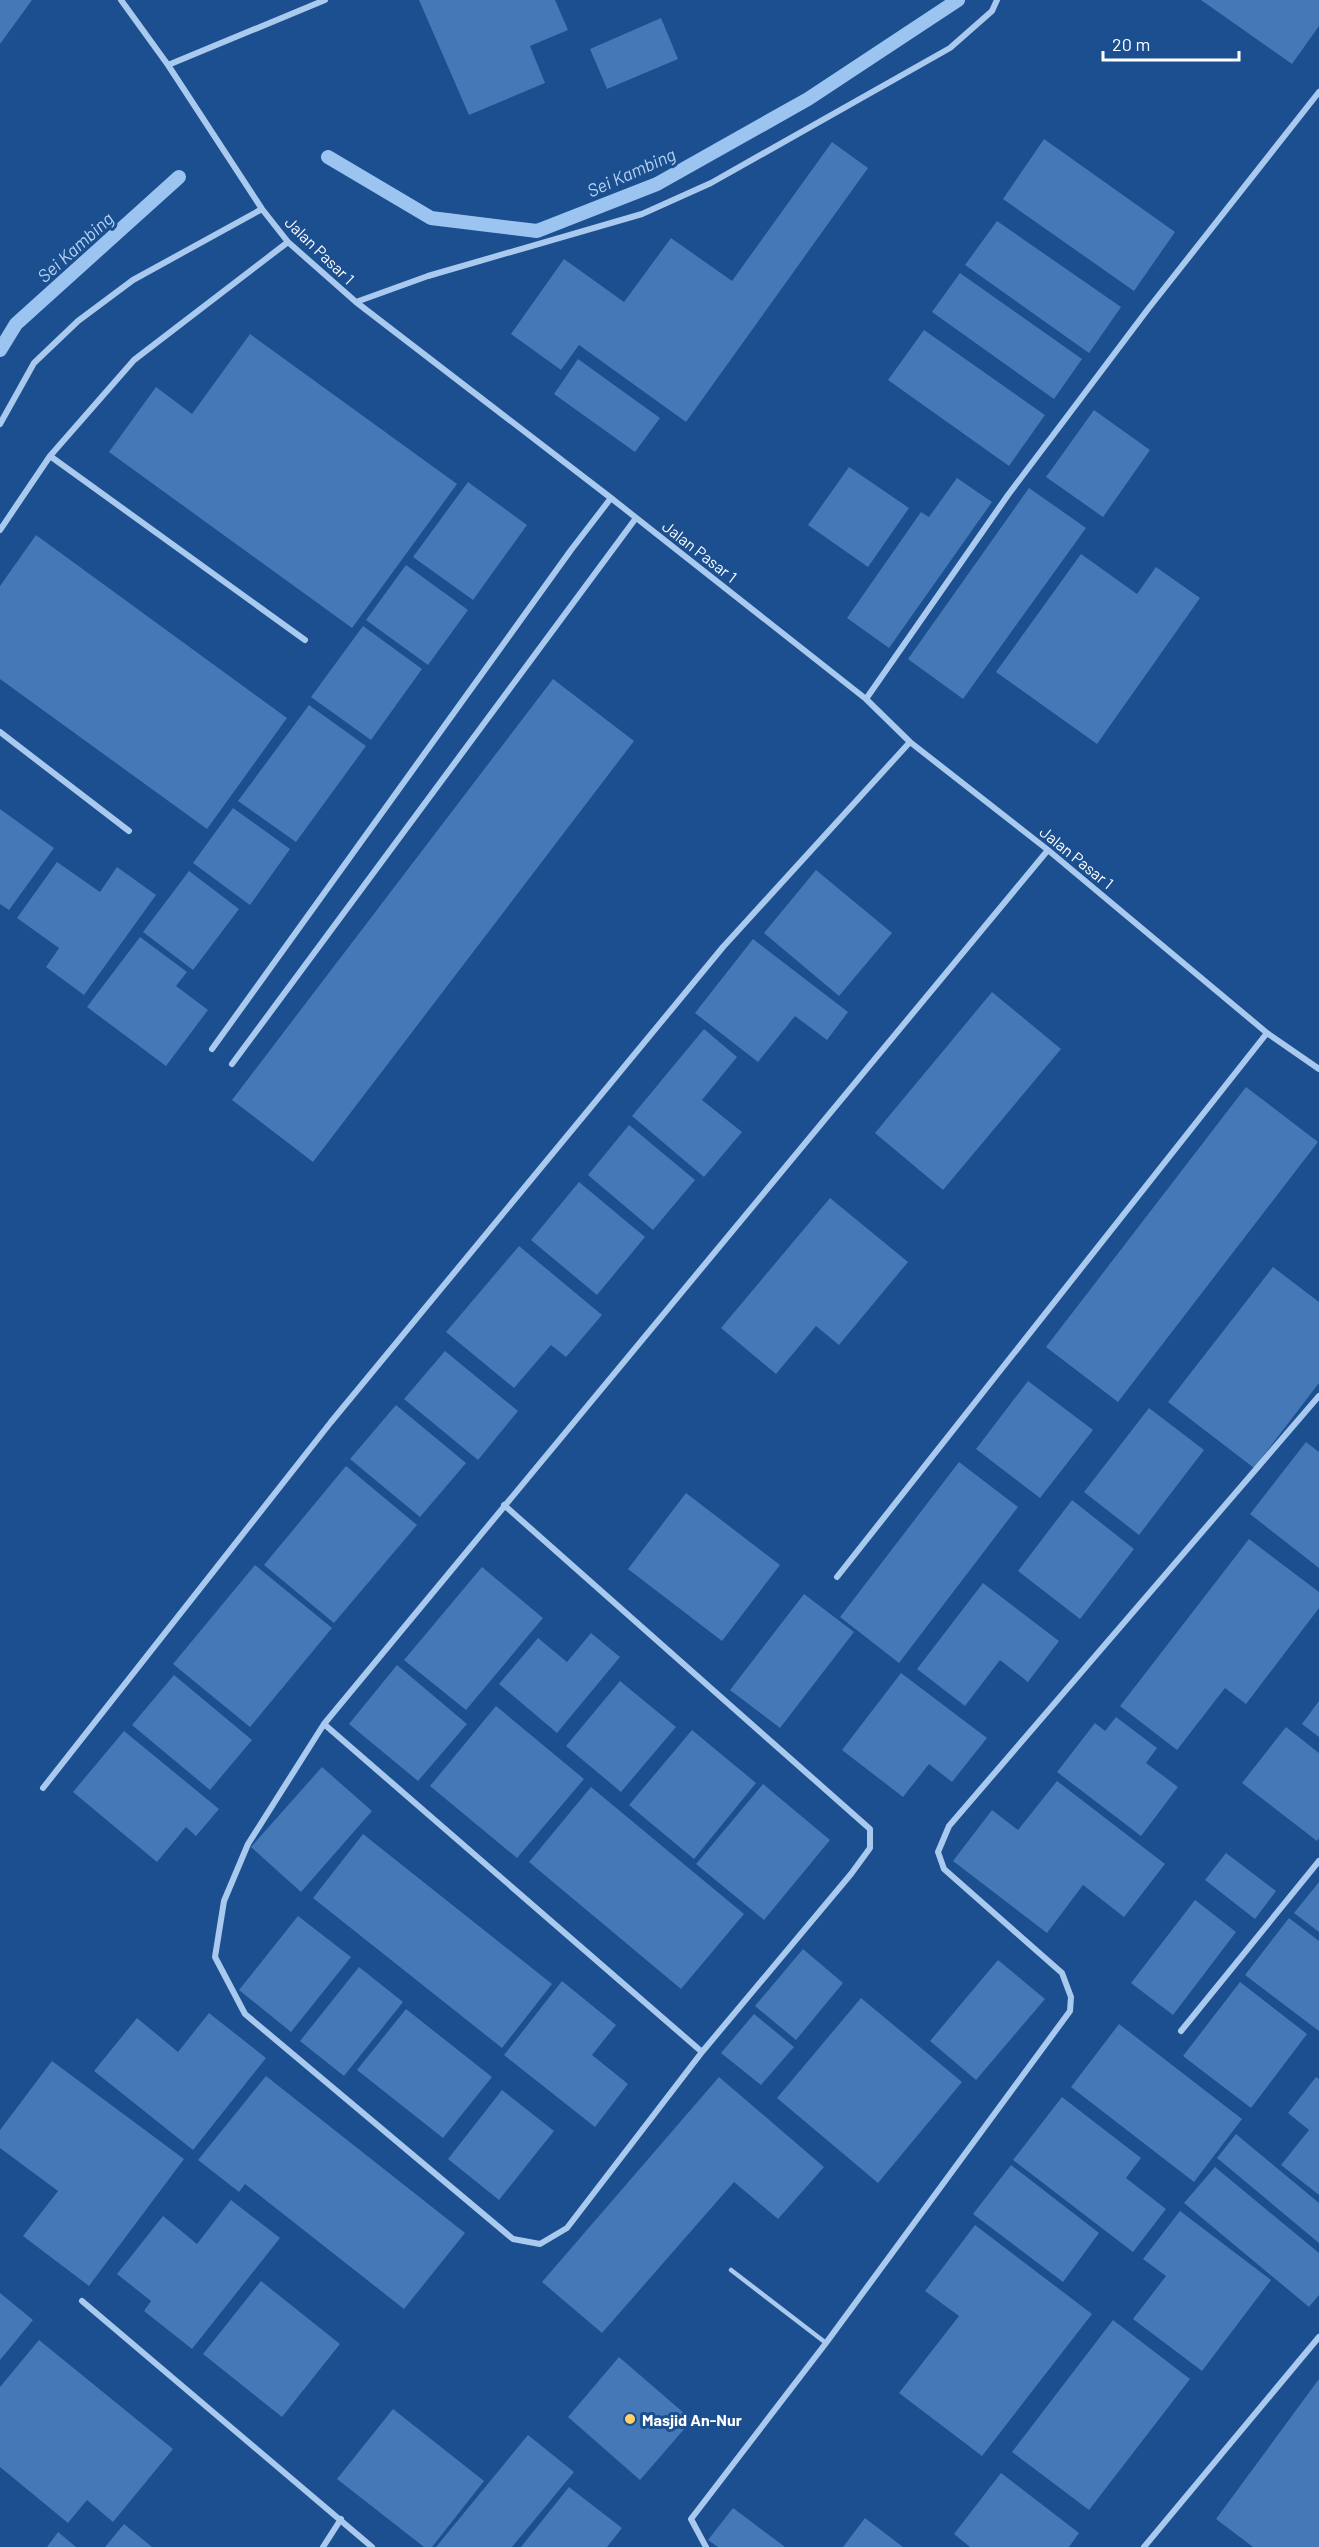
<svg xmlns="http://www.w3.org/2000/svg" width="1319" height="2547" font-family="Barlow,sans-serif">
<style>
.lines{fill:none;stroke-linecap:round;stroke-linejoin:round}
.stream{stroke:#9cc4f0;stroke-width:14}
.building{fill:#4478b7}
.service{stroke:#a9c9ee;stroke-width:4.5}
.minor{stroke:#a9c9ee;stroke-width:6}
.poi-dot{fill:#ffd166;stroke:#1b4f8f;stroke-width:2}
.labels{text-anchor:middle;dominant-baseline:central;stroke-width:6;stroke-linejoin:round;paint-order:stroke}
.street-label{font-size:16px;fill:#fff;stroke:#1b4f8f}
.poi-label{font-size:16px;font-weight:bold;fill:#fff;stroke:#1b4f8f;text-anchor:start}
.water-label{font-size:18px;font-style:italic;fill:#b5d3f5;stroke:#1b4f8f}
</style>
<rect width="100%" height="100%" fill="#1b4f8f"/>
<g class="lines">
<!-- stream -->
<path class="stream" d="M328 157 431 218 537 231 657 184 808 99 958 0
M0 350 16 324 179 177"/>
</g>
<!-- building -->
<path class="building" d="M0 0H32L0 44Z
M419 0H555L568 30 530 46 545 83 469 115Z
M1201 0H1319V26L1292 64Z
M661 18 678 59 607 89 590 49Z
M1044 139 1175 232 1134 291 1003 199Z
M832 142 868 168 686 422 579 345 561 370 511 334 564 259 624 302 671 238 732 281Z
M997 221 1121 307 1089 353 965 265Z
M960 273 1082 359 1054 399 932 312Z
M924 330 1045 415 1009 466 888 380Z
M250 334 457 484 352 628 109 452 156 387 192 414Z
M578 359 660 418 635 452 554 394Z
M1094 410 1150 450 1103 517 1046 477Z
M849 467 909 508 868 567 808 525Z
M957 478 992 502 889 648 847 618 921 512 929 517Z
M468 482 527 525 473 600 413 557Z
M1029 488 1086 528 963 699 908 659Z
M36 535 287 718 207 829 0 679V586Z
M1081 554 1137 594 1156 567 1200 598 1097 744 996 672Z
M406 565 468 610 428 665 366 620Z
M363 626 422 669 371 740 311 697Z
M553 679 634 741 313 1162 232 1100Z
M309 705 366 746 296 842 238 801Z
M233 808 290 849 250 905 193 863Z
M0 809 54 848 9 910 0 904Z
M57 862 100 892 117 867 156 895 84 995 46 967 59 948 17 918Z
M816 870 892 933 839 996 764 933Z
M189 871 239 909 193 970 143 932Z
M140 937 187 972 176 986 208 1010 166 1066 87 1007Z
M753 939 848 1012 827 1040 795 1016 758 1062 695 1013Z
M992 992 1061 1049 943 1190 875 1133Z
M704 1029 737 1057 702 1100 742 1132 704 1177 632 1116Z
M1246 1087 1318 1142 1118 1402 1046 1347Z
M629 1125 695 1180 653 1230 588 1175Z
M579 1182 645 1237 597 1295 531 1240Z
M830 1198 908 1262 839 1345 816 1326 776 1374 721 1328Z
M519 1246 602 1315 566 1357 551 1345 514 1388 446 1332Z
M1273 1267 1319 1302V1383L1254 1468 1168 1402Z
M445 1351 518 1411 478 1460 404 1399Z
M1028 1381 1093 1430 1040 1498 976 1449Z
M396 1405 466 1463 420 1517 350 1459Z
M1149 1408 1204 1450 1139 1535 1084 1492Z
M1306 1442 1319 1452V1568L1250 1514Z
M959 1462 1018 1507 899 1663 840 1617Z
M346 1466 417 1525 334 1623 264 1565Z
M686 1493 780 1565 722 1641 628 1569Z
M1072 1500 1134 1549 1080 1619 1018 1571Z
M1249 1539 1319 1592V1608L1246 1704 1225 1688 1177 1750 1120 1706Z
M255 1565 332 1628 250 1727 173 1664Z
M482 1567 543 1618 466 1710 404 1660Z
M983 1583 1059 1641 1028 1682 1000 1660 965 1706 917 1669Z
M804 1594 854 1632 780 1728 730 1690Z
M591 1633 620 1657 557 1733 499 1684 538 1638 567 1662Z
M397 1665 467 1724 418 1781 349 1724Z
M901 1673 987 1738 952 1782 929 1764 903 1797 842 1750Z
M174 1675 252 1740 210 1790 132 1725Z
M620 1681 676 1727 621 1792 566 1746Z
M1319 1701V1737L1302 1724Z
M496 1706 584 1779 517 1858 430 1786Z
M1116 1717 1157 1748 1146 1763 1178 1787 1141 1836 1057 1772 1095 1723 1105 1731Z
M1286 1727 1319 1753V1838L1317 1841 1242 1783Z
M692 1730 756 1783 694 1859 629 1805Z
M124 1731 219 1809 196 1836 186 1827 157 1862 73 1792Z
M322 1767 372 1811 301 1892 251 1847Z
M1057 1781 1165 1864 1124 1917 1083 1885 1047 1933 953 1861 992 1810 1018 1830Z
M763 1784 830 1840 764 1920 696 1864Z
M591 1787 744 1914 681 1989 529 1862Z
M363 1834 552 1984 502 2048 313 1898Z
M1226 1853 1276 1891 1255 1919 1205 1880Z
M1319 1882V1932L1294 1913Z
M1195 1900 1236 1932 1173 2015 1131 1983Z
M298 1916 351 1957 291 2032 239 1990Z
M1289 1918 1319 1941V2031L1245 1975Z
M803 1949 843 1983 796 2040 755 2006Z
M998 1960 1045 1999 976 2080 930 2041Z
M359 1967 403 2002 344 2076 300 2041Z
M562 1981 616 2025 592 2055 628 2084 595 2127 504 2055Z
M1240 1982 1307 2034 1251 2108 1183 2056Z
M861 1998 962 2082 878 2183 777 2098Z
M406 2009 492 2077 443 2138 357 2070Z
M209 2013 266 2058 193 2150 94 2071 137 2018 178 2052Z
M754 2014 794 2047 761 2085 721 2053Z
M1119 2024 1242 2119 1194 2182 1071 2087Z
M52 2061 184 2159 89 2286 23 2236 58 2191 0 2148V2130Z
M266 2076 465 2233 404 2309 245 2184 239 2192 198 2160Z
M719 2077 824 2167 778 2219 734 2182 602 2333 542 2282Z
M1316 2077 1319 2079V2195L1281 2165 1309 2130 1288 2113Z
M502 2090 554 2131 499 2200 448 2159Z
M1062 2097 1141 2158 1126 2178 1166 2209 1133 2252 1013 2160Z
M1236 2134 1319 2203V2243L1217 2158Z
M1011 2165 1099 2233 1063 2282 973 2214Z
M1215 2167 1319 2253V2295L1309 2307 1184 2203Z
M231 2200 280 2238 192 2349 144 2311 151 2301 117 2274 163 2216 197 2244Z
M1180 2211 1271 2280 1202 2371 1133 2319 1166 2276 1143 2259Z
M975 2225 1092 2314 982 2456 899 2393 959 2316 925 2291Z
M261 2281 340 2344 282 2417 203 2354Z
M0 2293 33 2320 0 2360Z
M1113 2320 1190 2379 1089 2510 1012 2452Z
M39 2340 173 2449 113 2522 87 2500 68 2523 0 2467V2387Z
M619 2357 692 2420 640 2480 568 2417Z
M1319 2379V2547H1253L1216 2519Z
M393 2409 484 2481 432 2547H424L337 2479Z
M528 2435 574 2472 512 2547H436Z
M1001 2473 1079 2533 1069 2547H970L954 2534Z
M569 2487 622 2528 607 2547H521Z
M733 2508 785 2547H718L708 2540Z
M865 2518 903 2547H843Z
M124 2524 152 2547H105Z
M58 2532 76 2547H47Z"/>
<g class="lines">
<!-- service -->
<path class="service" d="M731 2270 826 2343"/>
<!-- minor -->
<path class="minor" d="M121 0 168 65 262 209 288 242 356 302 611 498 866 699 910 742 1048 850 1267 1033 1319 1069
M168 65 325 0
M356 302 428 276 642 214 711 183 950 48 992 11 997 0
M0 424 34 363 78 321 133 280 262 209
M50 456 305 640
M0 530 50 456 134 360 288 242
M866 699 1008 495 1148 309 1319 92
M0 732 129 831
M212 1049 571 550 611 498
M232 1064 636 518
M504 1505 870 1829V1848L851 1874 702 2052 567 2228 540 2244 513 2239 245 2014 215 1957 224 1901 248 1844 324 1724 1048 850
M837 1577 1267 1033
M324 1724 702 2052
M43 1788 331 1422 723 947 910 742
M1181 2031 1319 1861
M82 2301 372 2547
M323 2547 341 2519
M706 2547 691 2519 826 2343 1070 2011 1071 1997 1062 1973 944 1869 938 1852 949 1826 1319 1396
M1144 2547 1319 2337"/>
</g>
<!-- markers -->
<circle class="poi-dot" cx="630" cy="2419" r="6"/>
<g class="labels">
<!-- street labels -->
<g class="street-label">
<text transform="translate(320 250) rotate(44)">Jalan Pasar 1</text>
<text transform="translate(700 551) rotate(38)">Jalan Pasar 1</text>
<text transform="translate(1077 857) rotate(39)">Jalan Pasar 1</text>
</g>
<!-- poi labels -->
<g class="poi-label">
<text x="642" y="2419">Masjid An-Nur</text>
</g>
<!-- water labels -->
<g class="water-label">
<text transform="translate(631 172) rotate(-24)">Sei Kambing</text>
<text transform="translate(75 247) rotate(-42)">Sei Kambing</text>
</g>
</g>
<!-- scale -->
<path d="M1103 51v9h136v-9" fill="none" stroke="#ffffff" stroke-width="3"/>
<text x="1112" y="51" font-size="18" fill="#ffffff" stroke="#1b4f8f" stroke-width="4.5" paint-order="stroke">20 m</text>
</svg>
